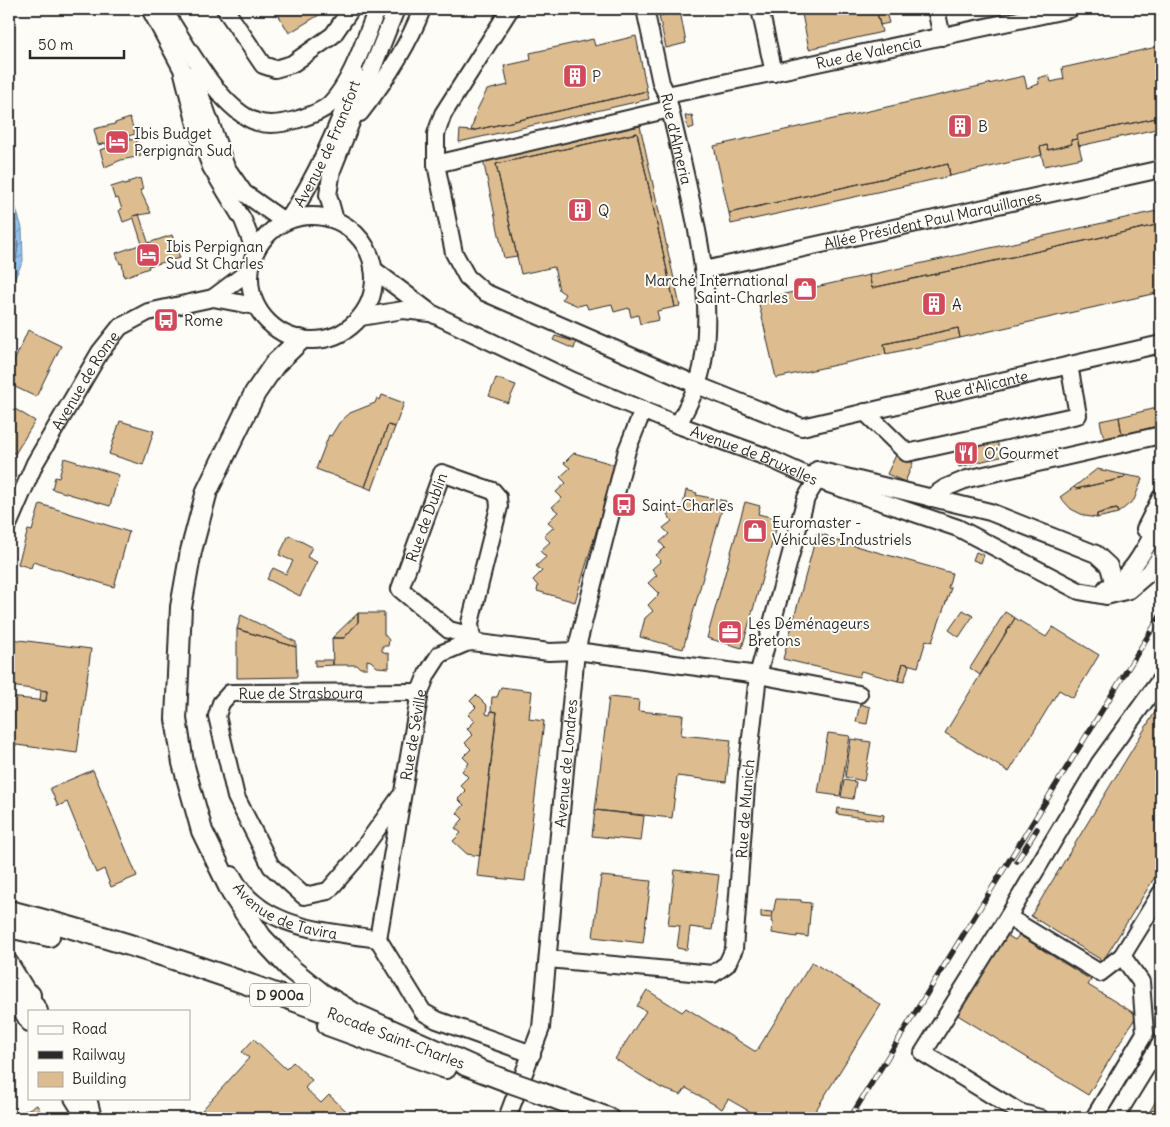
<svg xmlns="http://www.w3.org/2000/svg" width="1170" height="1127" font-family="Delius,sans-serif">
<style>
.water{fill:url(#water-waves);stroke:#6986a0}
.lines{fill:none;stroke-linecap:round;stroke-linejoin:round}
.shore{stroke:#546779;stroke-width:1}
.building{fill:#ddbd90;stroke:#2b2b2b}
.minor-casing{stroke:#2b2b2b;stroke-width:20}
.major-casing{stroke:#2b2b2b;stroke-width:24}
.minor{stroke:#fdfcf7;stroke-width:16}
.major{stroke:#fdfcf7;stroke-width:20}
.rail-casing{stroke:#2b2b2b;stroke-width:5.5}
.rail{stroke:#fdfcf7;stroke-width:4;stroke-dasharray:11;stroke-linecap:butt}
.major-bridge-casing{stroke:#2b2b2b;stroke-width:24;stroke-linecap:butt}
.major-bridge{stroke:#fdfcf7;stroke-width:20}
.labels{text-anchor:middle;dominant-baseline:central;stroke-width:4;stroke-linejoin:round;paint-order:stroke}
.shield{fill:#fdfcf7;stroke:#6a6a68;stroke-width:1}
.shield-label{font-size:14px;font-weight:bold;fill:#2b2b2b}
.street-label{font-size:15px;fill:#2b2b2b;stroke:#fdfcf7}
.poi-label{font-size:15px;fill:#2b2b2b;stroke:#fdfcf7;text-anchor:start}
</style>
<defs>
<pattern id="water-waves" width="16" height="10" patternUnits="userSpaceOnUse" patternTransform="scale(1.25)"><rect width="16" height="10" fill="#92c2ee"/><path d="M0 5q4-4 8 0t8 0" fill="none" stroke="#779ec1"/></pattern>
</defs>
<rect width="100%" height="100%" fill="#fdfcf7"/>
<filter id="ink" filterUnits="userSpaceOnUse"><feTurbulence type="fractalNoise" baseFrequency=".02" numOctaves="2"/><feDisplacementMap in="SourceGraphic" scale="10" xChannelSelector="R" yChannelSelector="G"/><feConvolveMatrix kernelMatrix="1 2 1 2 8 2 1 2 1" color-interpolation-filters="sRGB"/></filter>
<g filter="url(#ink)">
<!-- water -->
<path class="water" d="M9 186 22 228 23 261 9 290Z"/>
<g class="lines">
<!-- shore -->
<path class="shore" d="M9 203C18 233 23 249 9 279"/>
</g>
<!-- building -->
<path class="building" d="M275 9H329L289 33Z
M801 9H876L882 32 809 49Z
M876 9H885L889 23 880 25Z
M680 11 686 43 666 48 659 16Z
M636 36 647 91 471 131 477 110 487 90 508 85 504 66 531 60 530 53 593 39 595 46Z
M1161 46V117L1077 135V139L1071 140 1072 144 1048 150 1047 145 1040 147 1042 155 950 176 948 164 729 213 714 146 1024 76 1027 88 1039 84 1038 78 1049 75 1051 82 1064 79 1062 68Z
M647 91 649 99 459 142 460 130 471 131Z
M692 115 694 127 688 129 685 116Z
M1161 117V128L1079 146 1077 135Z
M130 118 135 134 128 136 130 140 136 139 141 156 121 160 105 167 100 150 107 148 106 143 98 145 94 129 115 124V123Z
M640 126 680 306 675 307 637 133 496 164 517 256 504 258 483 160Z
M637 133 675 307 657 311 659 320 640 324 638 315 631 317 629 308 614 312 612 304 588 309 586 304 578 306 562 299 565 294 559 290 554 267 521 274 496 164Z
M1077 139 1082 158 1044 166 1040 147 1047 145 1048 150 1072 144 1071 140Z
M948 164 950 176 731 224 729 213Z
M140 178 143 190H140L151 213 133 216 134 218 123 222 119 210 122 209 118 198 115 199 111 187 124 183V185L129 184 128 182Z
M1161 210V224L872 288 869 275Z
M139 214 149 245 143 247 133 216Z
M1161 224V292L960 338 958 328 884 344 886 354 776 378 758 300 869 275 872 288Z
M172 235 180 258 148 266 149 268 124 277 122 263 120 264 116 253 142 244 143 247 149 245 148 243Z
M958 328 960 338 886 354 884 344Z
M28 330 61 346 36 397 9 384V373Z
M555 336 576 342 574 349 553 340Z
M496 378 516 385 508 403 489 396Z
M382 395 404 403 395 427 388 425 365 487 316 469 329 435 331 436 339 423 350 413 375 403 377 398 380 400Z
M10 406 35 421 15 454 9 450Z
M1161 407V425L1122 435 1119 417Z
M1119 417 1122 435 1104 439 1100 421Z
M120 421 154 431 143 465 109 454Z
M388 425 395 427 372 490 365 487Z
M997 440 1001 457 991 459 988 443Z
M988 443 991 459 959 467 955 450Z
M574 453 616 465 575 602 537 591 538 586 533 580 542 571 536 566 546 557 540 551 550 542 544 536 554 527 548 522 558 512 552 507 562 498 556 492 566 483 560 477 570 468 564 463Z
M896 455 913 463 905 482 887 474Z
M64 458 119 475 110 506 52 489 55 477 59 478Z
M1097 469 1125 475 1124 478 1076 489 1074 487Z
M1125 475 1142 478 1141 482 1134 500 1118 513 1117 509 1109 510 1097 514V518L1085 516 1071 509 1060 497 1074 487 1076 489 1124 478Z
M686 490 697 493 696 495 726 501 724 510 722 509 683 649 640 637 645 618 653 611 648 605 659 594 648 583 657 575 652 569 661 561 656 555 665 548 660 542 669 534 663 528 672 521 667 514 675 508 682 511Z
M745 502 760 506 758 514 779 519 742 648 707 638Z
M40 504 129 532 114 587 33 562 31 568 18 564 28 530 32 531Z
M1117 509 1118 513 1097 518V514Z
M817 533 828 536 827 538 952 573 948 588H951L932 642 926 640 918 667 903 663 898 681 861 671 859 677 783 659Z
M289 535 312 547 307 557 317 562 300 596 267 579 273 568 286 574 293 561 279 555Z
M976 552 984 555 981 563 973 560Z
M963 610 973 616 959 637 949 630Z
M1005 612 1015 618 980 675 970 668Z
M358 613H384V634L389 640 388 646H382V651L389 654V668L377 667 371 661 367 660V668H360L357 665H333L332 638H344L358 622Z
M358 613V622L344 638H332Z
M241 615 296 642V647L237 629Z
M1015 618 1046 637 1053 627 1099 655 1073 698 1059 690 1009 772 945 733Z
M237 629 296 647 297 677 237 678Z
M11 639 91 649 77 753 9 744V697L46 701 47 691 10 686 14 650 10 649Z
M315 660H333V665L315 666Z
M903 663 909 665 904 682 898 681Z
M501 687 532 691 529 719 544 721 525 881 477 876 497 712 491 711 492 697H497Z
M41 690 47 691 46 701H40Z
M476 695 487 706 486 714 490 715 491 711 497 712 480 856 467 854 453 841 461 833 455 828 463 819 457 813 464 805 458 799 466 791 460 785 468 777 462 771 469 763 463 757 471 749 465 743 473 735 467 729 475 721 468 715 476 707 470 701Z
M609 697 639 700 638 711 683 715 681 735 731 740 726 782 677 776 672 818 595 810Z
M860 704 870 707 867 724 856 722Z
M1155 712 1161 716V867L1103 961 1031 916Z
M828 733 850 736 840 796 818 793Z
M851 739 871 742 864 781 845 777Z
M93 770 137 876 111 887 104 869 96 873 67 802 58 806 50 788Z
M844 780 856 782 853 799 841 797Z
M838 808 884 815 883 821 837 814Z
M595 810 644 816 641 841 592 836Z
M675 870 719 875 712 930 690 927 687 950 677 948 680 926 668 925Z
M601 876 651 881 643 943 593 937Z
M776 899 801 900V902L811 903 808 937 797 935V937L772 933 773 922H771Z
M761 911 772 912 771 918 761 917Z
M1000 931 1015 940 1019 935 1091 980 1088 985 1137 1015 1088 1095 951 1011Z
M812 962 881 1005 811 1118H761L728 1099 722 1109 686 1088 681 1095 661 1088 615 1059 646 1011 637 1006 647 990 682 1012 686 1008 756 1052Z
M254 1039 286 1069 293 1062 312 1080 305 1088 321 1103 329 1095 354 1118H195L249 1058 242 1052Z
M1158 1097 1161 1106 1149 1113Z
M37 1105 43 1118H10Z
M1161 1106V1118H1151L1149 1113Z"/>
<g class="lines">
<defs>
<g id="minor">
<path d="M150 9 182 69 197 129 211 167 243 220 255 251"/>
<path d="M163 9C185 42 219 109 257 122 270 126 286 123 299 119 308 116 322 112 330 104 352 82 365 38 377 9"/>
<path d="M225 9 263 65 275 69 292 64 333 35 351 9"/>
<path id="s1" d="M510 9 443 114 436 134V164L454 253 467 277 484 292 697 385 802 427 1161 344"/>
<path id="s2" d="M645 9 661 83 667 95C684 178 717 277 703 362 700 384 688 405 678 425"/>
<path d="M760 9 774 73"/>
<path d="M936 9 942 37"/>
<path d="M193 74 226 167 244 193 285 222"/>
<path id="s3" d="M667 95 1070 9"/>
<path d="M360 113C385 81 408 47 422 9"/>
<path d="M436 164 670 109"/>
<circle cx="312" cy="278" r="62"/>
<path id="s4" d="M288 220C317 175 339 126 356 76"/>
<path d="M335 220 328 195 332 170 396 9"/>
<path id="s5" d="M373 269 431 313 573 381 678 425 764 456 817 480 958 528 1079 591 1106 596 1129 590 1150 572 1161 555"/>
<path id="s6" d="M704 270 1161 169"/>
<path d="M213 298 249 271"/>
<path d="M361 317 403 310 430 313"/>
<path d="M865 412 907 453 1078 415 1069 365"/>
<path d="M817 470 990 512 1096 554 1109 566 1114 586"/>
<path d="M930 498 945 488 967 479 1161 435"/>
<path id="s7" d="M9 523 35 463 100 352 120 327 148 312 213 298 255 306"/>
<path d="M1145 529 1161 497"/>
<path d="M1106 588C1131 581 1149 541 1161 519"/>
<path id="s8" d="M472 636 449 630 400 589 442 473 493 491 498 497 499 507 470 623 472 642"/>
<path id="s9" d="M400 797 355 860 328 891 304 896 271 866 236 797 217 716 221 703 230 693 420 692"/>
<path id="s10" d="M232 875C259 929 325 931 378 939"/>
<path d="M1008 917 1100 973 1122 956"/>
<path id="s11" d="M548 959 713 974 727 964 734 949 747 773 758 675 806 498 817 480"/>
<path d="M9 962 39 1011"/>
<path d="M9 989 29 1023"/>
<path id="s12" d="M532 1054 437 1020 423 1012 378 939 420 692 427 674 440 654 466 643 472 642 549 652 576 651 758 675 859 694"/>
<path d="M73 1098 81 1111 89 1118"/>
<path d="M88 1098 93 1118"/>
<path id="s13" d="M507 1118 541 1028 576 651 627 450 643 410"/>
<path d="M1040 1118 1019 1112 923 1053 1008 917 1099 764 1161 679"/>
<path d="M1094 1118 1145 1033 1141 982 1122 956 1161 893"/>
<path d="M1115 1118 1161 1043"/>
</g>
<path id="major" d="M300 340 275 364 255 393 207 491 191 551 181 607 176 719 183 763 202 831 232 893 261 937 292 970 322 994 355 1014 478 1069
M9 911C124 940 238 979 349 1021
M9 927 49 936
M9 1008 30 995
M328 1025 446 1068
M465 1065 507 1081
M541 1093 608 1118"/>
</defs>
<!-- minor casing -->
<use href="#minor" class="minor-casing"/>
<!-- major casing -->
<use href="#major" class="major-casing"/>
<!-- minor -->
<use href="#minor" class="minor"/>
<!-- major -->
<use href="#major" class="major"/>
<defs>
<path id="rail" d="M1017 861 1037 829
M850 1118 1161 615"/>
</defs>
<!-- rail casing -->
<use href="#rail" class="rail-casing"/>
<!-- rail -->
<use href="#rail" class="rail"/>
<defs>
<path id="major-bridge" d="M507 1081 541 1093"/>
</defs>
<!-- major-bridge casing -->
<use href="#major-bridge" class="major-bridge-casing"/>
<!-- major-bridge -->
<use href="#major-bridge" class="major-bridge"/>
</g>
</g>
<!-- icons -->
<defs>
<symbol id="building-square" viewBox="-11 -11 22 22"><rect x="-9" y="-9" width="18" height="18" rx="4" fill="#d1495b" stroke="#fdfcf7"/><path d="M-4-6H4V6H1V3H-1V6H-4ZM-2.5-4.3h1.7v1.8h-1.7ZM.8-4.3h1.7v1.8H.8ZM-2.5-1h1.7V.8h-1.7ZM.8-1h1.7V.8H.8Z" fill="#fff"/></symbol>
<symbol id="hotel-square" viewBox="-11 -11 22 22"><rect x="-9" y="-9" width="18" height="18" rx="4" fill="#d1495b" stroke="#fdfcf7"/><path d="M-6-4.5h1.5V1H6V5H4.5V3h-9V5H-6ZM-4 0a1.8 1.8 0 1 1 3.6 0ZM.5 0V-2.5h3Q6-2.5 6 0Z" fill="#fff"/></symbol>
<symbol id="shop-square" viewBox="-11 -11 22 22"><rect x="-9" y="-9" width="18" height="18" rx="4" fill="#d1495b" stroke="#fdfcf7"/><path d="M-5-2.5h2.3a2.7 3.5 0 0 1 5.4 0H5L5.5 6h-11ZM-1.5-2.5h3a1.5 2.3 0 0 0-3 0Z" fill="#fff"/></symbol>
<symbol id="bus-square" viewBox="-11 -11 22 22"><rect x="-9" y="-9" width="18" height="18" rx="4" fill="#d1495b" stroke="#fdfcf7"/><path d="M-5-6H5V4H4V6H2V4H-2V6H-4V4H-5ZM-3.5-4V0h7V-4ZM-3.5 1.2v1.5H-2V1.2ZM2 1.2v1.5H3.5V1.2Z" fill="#fff"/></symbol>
<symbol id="restaurant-square" viewBox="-11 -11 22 22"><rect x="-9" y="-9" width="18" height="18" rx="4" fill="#d1495b" stroke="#fdfcf7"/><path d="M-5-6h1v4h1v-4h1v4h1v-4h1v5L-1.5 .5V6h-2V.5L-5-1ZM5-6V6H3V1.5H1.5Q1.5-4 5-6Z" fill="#fff"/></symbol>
<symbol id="office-square" viewBox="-11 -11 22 22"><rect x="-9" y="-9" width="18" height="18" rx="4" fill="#d1495b" stroke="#fdfcf7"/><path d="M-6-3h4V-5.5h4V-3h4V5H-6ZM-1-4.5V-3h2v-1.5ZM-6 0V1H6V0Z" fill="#fff"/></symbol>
</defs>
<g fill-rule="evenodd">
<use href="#building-square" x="561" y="62" width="28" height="28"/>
<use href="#building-square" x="946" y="112" width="28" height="28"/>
<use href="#hotel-square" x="103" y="128" width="28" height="28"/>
<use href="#building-square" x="566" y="196" width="28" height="28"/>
<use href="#hotel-square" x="134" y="241" width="28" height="28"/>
<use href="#shop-square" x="791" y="275" width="28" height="28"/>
<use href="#building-square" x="920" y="290" width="28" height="28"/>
<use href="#bus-square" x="152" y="306" width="28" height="28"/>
<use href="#restaurant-square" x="952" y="439" width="28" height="28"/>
<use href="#bus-square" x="610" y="491" width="28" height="28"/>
<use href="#shop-square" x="741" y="517" width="28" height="28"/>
<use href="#office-square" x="716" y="618" width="28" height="28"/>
</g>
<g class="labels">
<!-- shield labels -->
<rect class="shield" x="250" y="983.5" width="60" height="23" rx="4"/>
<g class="shield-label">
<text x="280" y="995">D 900a</text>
</g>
<!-- street labels -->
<g class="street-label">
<text stroke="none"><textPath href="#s3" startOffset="206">Rue de Valencia</textPath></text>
<text stroke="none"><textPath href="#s2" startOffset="134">Rue d'Almeria</textPath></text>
<text stroke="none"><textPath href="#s4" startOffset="86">Avenue de Francfort</textPath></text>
<text stroke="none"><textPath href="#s6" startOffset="234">Allée Président Paul Marquillanes</textPath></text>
<text stroke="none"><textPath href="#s7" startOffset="162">Avenue de Rome</textPath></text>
<text stroke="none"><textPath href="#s1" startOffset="846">Rue d'Alicante</textPath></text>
<text stroke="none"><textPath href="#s5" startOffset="426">Avenue de Bruxelles</textPath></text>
<text stroke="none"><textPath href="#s8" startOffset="164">Rue de Dublin</textPath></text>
<text stroke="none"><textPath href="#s9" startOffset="446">Rue de Strasbourg</textPath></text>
<text stroke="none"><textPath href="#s12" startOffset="410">Rue de Séville</textPath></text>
<text stroke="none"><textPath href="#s13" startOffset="362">Avenue de Londres</textPath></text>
<text stroke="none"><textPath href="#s11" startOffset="340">Rue de Munich</textPath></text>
<text stroke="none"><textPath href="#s10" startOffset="68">Avenue de Tavira</textPath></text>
<text transform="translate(396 1038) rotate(21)">Rocade Saint-Charles</text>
</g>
<!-- poi labels -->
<g class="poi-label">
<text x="592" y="76">P</text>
<text x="978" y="126">B</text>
<text x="134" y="133">Ibis Budget<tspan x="134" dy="17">Perpignan Sud</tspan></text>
<text x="598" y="210">Q</text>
<text x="166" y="246">Ibis Perpignan<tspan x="166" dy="17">Sud St Charles</tspan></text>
<text x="788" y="280" text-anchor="end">Marché International<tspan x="788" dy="17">Saint-Charles</tspan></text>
<text x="952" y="304">A</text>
<text x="184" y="320">Rome</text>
<text x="984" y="453">O'Gourmet</text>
<text x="642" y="505">Saint-Charles</text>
<text x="772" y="522">Euromaster -<tspan x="772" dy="17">Véhicules Industriels</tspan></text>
<text x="748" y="623">Les Déménageurs<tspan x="748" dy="17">Bretons</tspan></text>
</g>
</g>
<!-- margin -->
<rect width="1170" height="1127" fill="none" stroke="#fdfcf7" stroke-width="30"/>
<rect x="15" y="15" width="1140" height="1097" fill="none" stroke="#2b2b2b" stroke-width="2" filter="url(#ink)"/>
<!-- legend -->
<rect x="28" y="1010" width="162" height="90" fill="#fdfcf7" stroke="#a9a8a5"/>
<rect x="38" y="1026" width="25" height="8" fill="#fdfcf7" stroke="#a9a8a5"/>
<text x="72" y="1034" font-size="15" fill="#2b2b2b">Road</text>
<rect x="38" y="1051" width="25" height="8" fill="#2b2b2b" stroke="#a9a8a5"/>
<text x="72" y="1060" font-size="15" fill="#2b2b2b">Railway</text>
<rect x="38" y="1072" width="25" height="15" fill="#ddbd90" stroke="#a9a8a5"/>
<text x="72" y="1084" font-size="15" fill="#2b2b2b">Building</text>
<!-- scale -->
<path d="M30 50v8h94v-8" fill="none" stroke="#2b2b2b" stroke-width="2.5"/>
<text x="38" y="50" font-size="15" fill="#2b2b2b" stroke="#fdfcf7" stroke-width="4" paint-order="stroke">50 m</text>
</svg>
